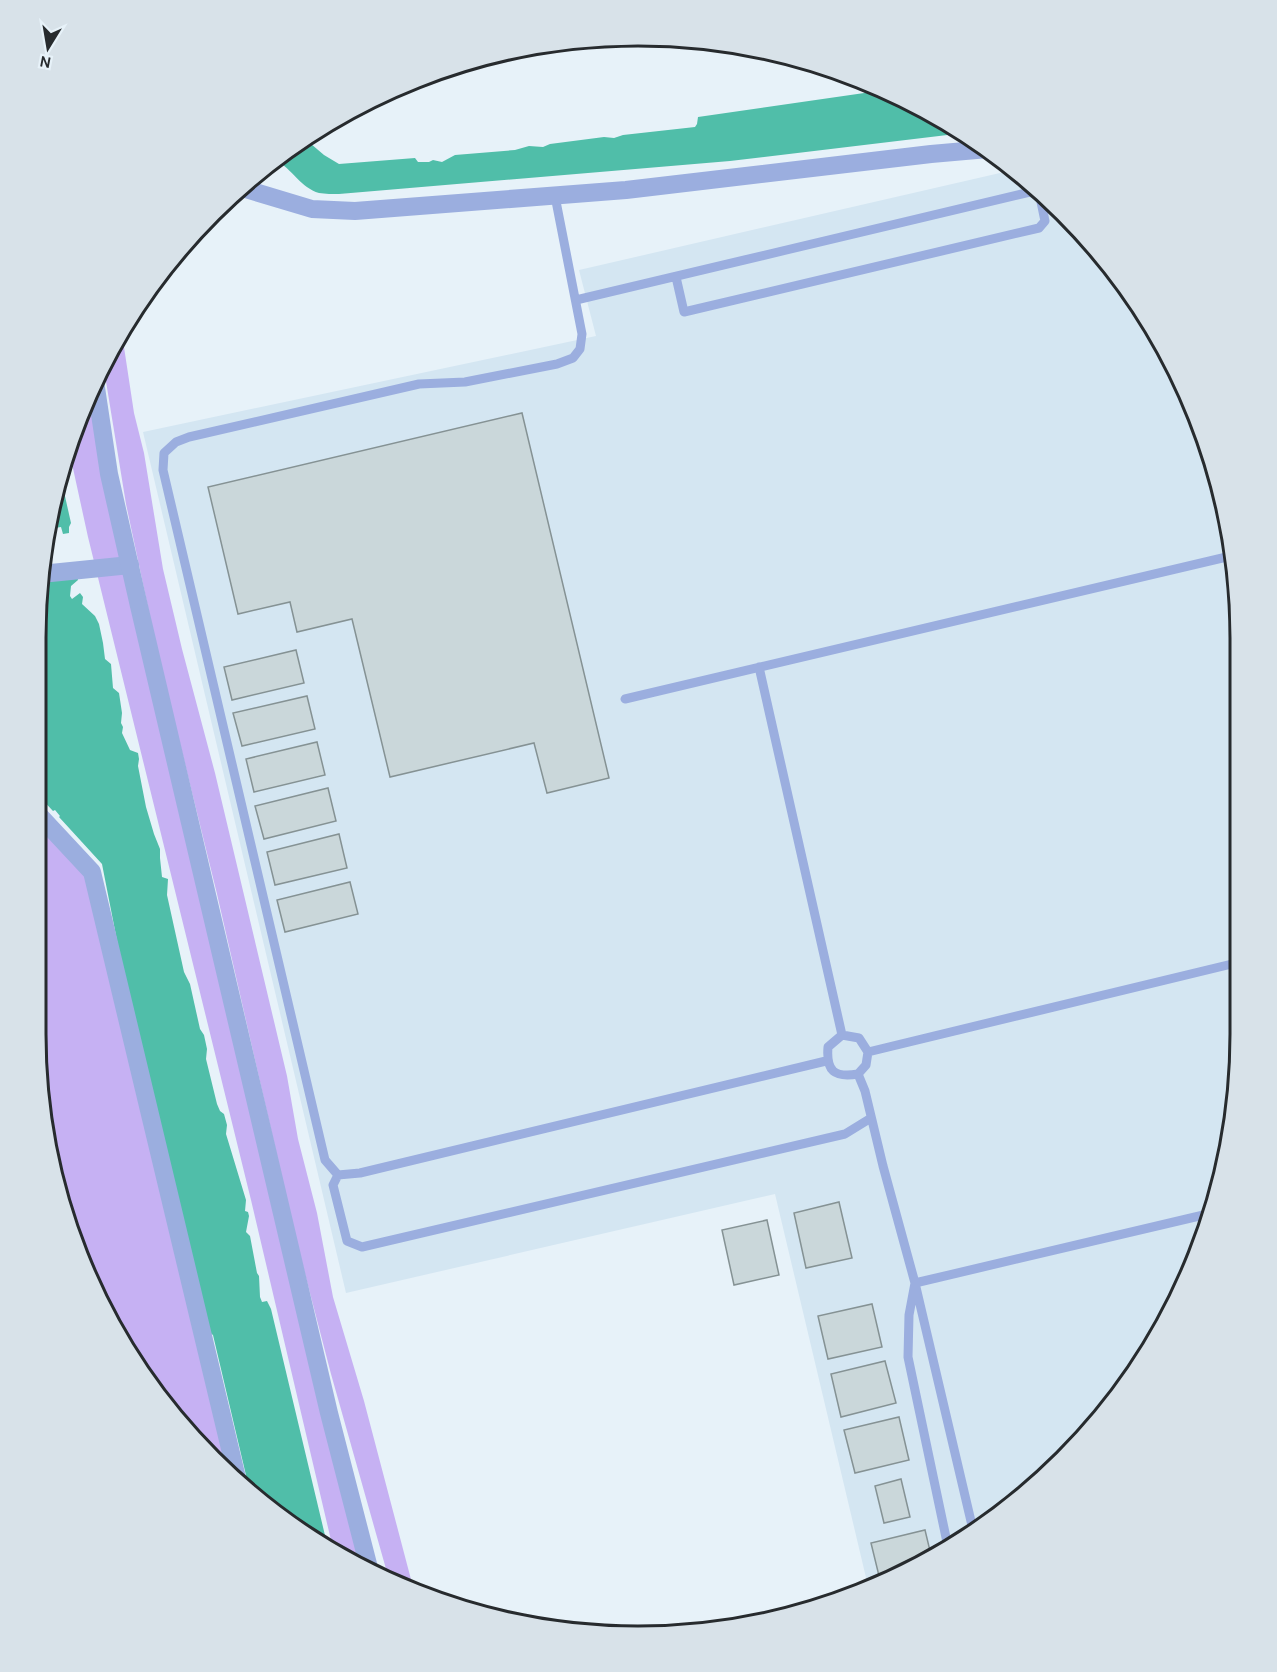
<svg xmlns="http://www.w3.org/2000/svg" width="1277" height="1672" font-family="Karla,sans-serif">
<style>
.built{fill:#d4e6f2}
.green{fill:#c6b1f3}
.water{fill:#50bea9}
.building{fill:#cad7da;stroke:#859294;stroke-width:1.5}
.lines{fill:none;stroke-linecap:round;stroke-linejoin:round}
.service{stroke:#9baedf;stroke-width:9}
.minor{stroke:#9baedf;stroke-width:18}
.tertiary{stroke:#9baedf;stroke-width:18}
.rim{fill:none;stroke:#272b2e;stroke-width:3}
</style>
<rect width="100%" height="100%" fill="#e7f2f9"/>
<!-- built -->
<path class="built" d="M1013 170 1065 213 1140 304 1209 444 1236 560V1112L1209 1227 1140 1368 1064 1460 973 1535 868 1586 775 1194 346 1293 143 432 596 336 579 270Z"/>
<!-- green -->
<path class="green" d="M122 334 134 413 144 453 163 569 182 649 215 773 287 1076 298 1139 317 1213 333 1297 364 1401 413 1587 388 1576 331 1374 297 1243 217 894 158 654 126 504 103 363Z
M92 387 362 1566 334 1553 251 1200 88 537 69 450Z
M37 820 88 874 232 1475 213 1460 117 1335 57 1190 36 1034Z"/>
<!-- water -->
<path class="water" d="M885 90 964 133 730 161 339 194C333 194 325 194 319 193 301 188 292 169 276 160L304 138 324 155 339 164 415 158 418 162H429L433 160 442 162 455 155 515 150 529 146 543 147 550 144 604 137 614 138 623 135 695 127 697 124 698 117Z
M60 474 71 523 69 527V533L63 534 61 527 49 529 57 482Z
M77 575 78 580 71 586 70 596 72 599 80 593 83 597 82 604 95 616 99 624 103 643 105 659 111 664 113 688 119 693 122 713 121 723 123 727 122 733 130 750 138 753 139 759 138 766 146 807 154 834 160 849V858L162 877 168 879 167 895 184 972 190 984 200 1029 204 1035 207 1049 206 1059 217 1104 220 1111 224 1114 227 1125 226 1134 246 1200 245 1211 248 1212 249 1216 246 1232 250 1236 257 1273 259 1276 260 1297 262 1302 267 1301 271 1309 328 1548 249 1488 213 1335 209 1332 121 961 102 864 59 817 60 816 55 810 53 811 37 794V599L41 578Z"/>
<!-- building -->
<path class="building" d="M522 413 609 778 547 793 534 743 390 777 352 619 297 632 290 602 238 614 208 487Z
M296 650 304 683 232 700 224 667Z
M307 696 315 729 242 746 233 713Z
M317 742 325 775 254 792 246 759Z
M328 788 336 821 264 839 255 806Z
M339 834 347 868 275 885 267 852Z
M350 882 358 914 285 932 277 900Z
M839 1202 852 1258 806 1268 794 1213Z
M767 1220 779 1275 734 1285 722 1230Z
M872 1304 882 1347 828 1359 818 1316Z
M885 1361 896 1403 841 1417 831 1374Z
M899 1417 909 1460 855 1473 844 1430Z
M901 1479 910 1517 884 1523 875 1486Z
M925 1530 931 1555 880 1580 871 1543Z"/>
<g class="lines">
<!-- service -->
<path class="service" d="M555 196 582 334 580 349 573 358 557 364 465 382 419 384 189 437 176 442 164 453 163 470 325 1160 338 1175 333 1185 347 1241 362 1247 845 1134 871 1118
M576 300 1030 192 1040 197 1045 221 1039 228 684 312 676 277
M759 667 842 1035 859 1038 868 1052 866 1065 858 1074 865 1091 883 1166 915 1283 974 1534
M625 699 1235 555
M842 1035 828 1047C826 1071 834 1078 858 1074
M868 1052 1236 963
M338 1175 360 1173 826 1061
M948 1547 908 1357 909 1315 915 1283 1212 1213"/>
<!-- minor -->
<path class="minor" d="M41 574 130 565
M37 813 92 872 237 1478"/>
<!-- tertiary -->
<path class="tertiary" d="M242 188 312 209 355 211 626 190 931 154 988 149
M95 381 109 474 139 606 329 1413 369 1568"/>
</g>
<!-- crop -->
<path d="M0 0H1277V1672H0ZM638 46H638A592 592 0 0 1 1230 638V1034A592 592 0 0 1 638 1626H638A592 592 0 0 1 46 1034V638A592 592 0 0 1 638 46Z" fill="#d8e2e9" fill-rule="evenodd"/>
<path class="rim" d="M638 46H638A592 592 0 0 1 1230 638V1034A592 592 0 0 1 638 1626H638A592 592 0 0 1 46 1034V638A592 592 0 0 1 638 46Z"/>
<!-- north arrow -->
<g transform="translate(48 48) rotate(191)" stroke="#e7f2f9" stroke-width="4.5" paint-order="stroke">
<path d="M0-4.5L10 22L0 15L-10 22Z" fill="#272b2e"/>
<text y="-9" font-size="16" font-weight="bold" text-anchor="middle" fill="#272b2e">N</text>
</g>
</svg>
